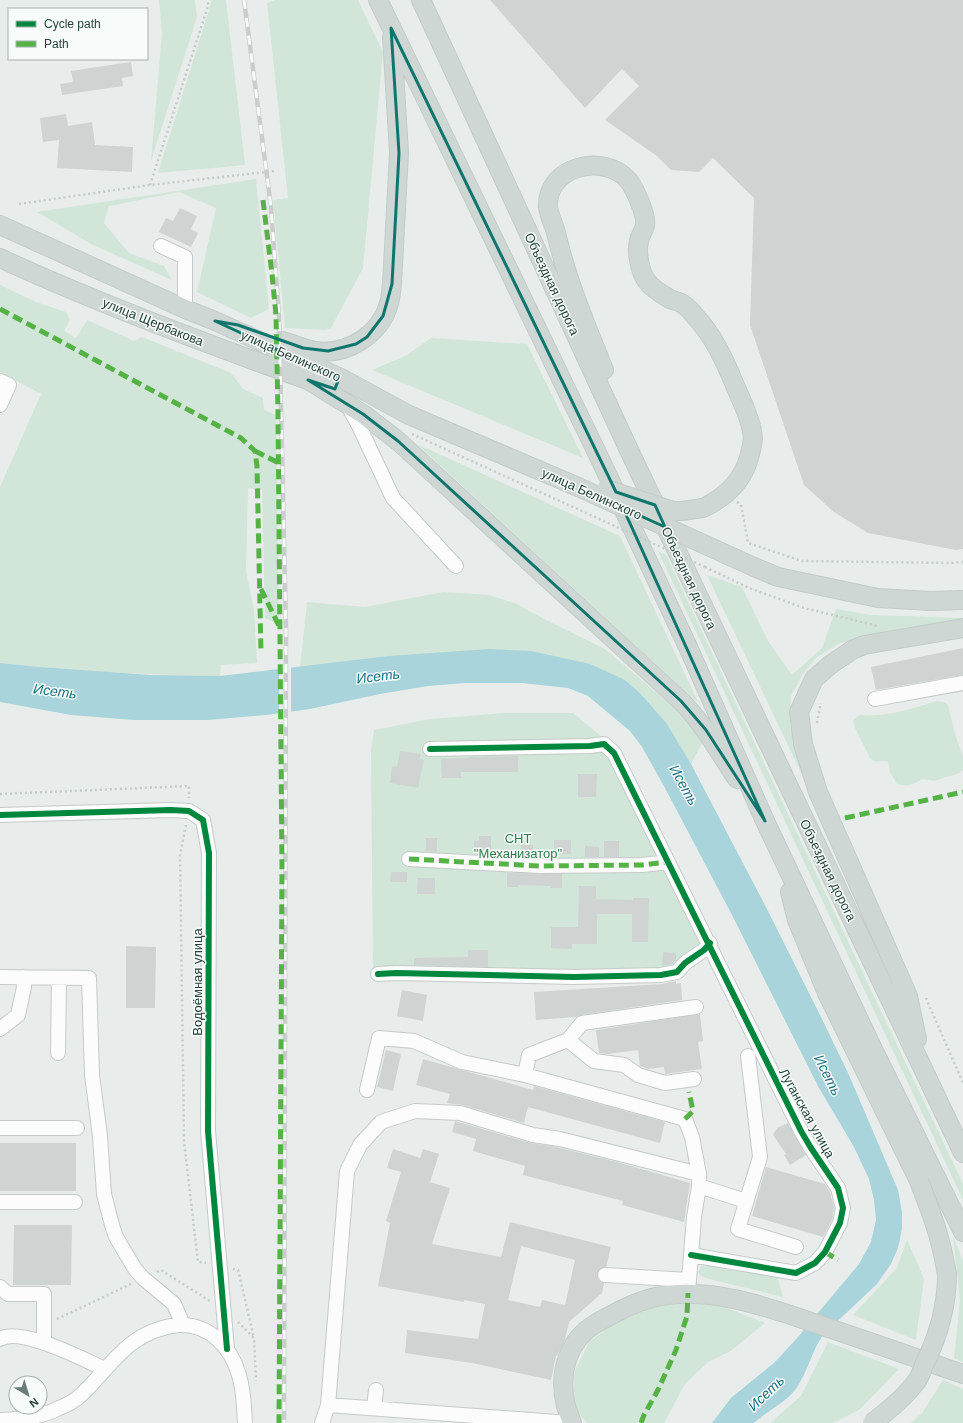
<svg xmlns="http://www.w3.org/2000/svg" width="963" height="1423" font-family="Arial,sans-serif">
<style>
.green{fill:#d1e6d8}
.water{fill:#a9d4db}
.pier{fill:#e8edeb}
.building{fill:#cfd4d2;fill-rule:evenodd}
.lines{fill:none;stroke-linecap:round;stroke-linejoin:round}
.minor-casing{stroke:#c5cac8;stroke-width:16}
.major-casing{stroke:#c3ccc9;stroke-width:20}
.path{stroke:#c3ccca;stroke-width:2.5;stroke-dasharray:2 3;stroke-linecap:butt}
.minor{stroke:#fcfcfc;stroke-width:14}
.major{stroke:#cfd7d5;stroke-width:18}
.rail-casing{stroke:#c9cdcc;stroke-width:4.5}
.rail{stroke:#f7fbf9;stroke-width:3;stroke-dasharray:9;stroke-linecap:butt}
.major-bridge-casing{stroke:#c3ccc9;stroke-width:20;stroke-linecap:butt}
.path-bridge{stroke:#c3ccca;stroke-width:2.5;stroke-dasharray:2 3;stroke-linecap:butt}
.major-bridge{stroke:#cfd7d5;stroke-width:18}
.quiet{stroke:#55b346;stroke-width:5;stroke-dasharray:10 5;stroke-linecap:butt}
.cycleway-casing{stroke:#f7fbf9;stroke-width:8}
.cycleway{stroke:#00873e;stroke-width:6}
.marked{fill:none;stroke:#0f766e;stroke-width:3;stroke-linejoin:round}
.labels{text-anchor:middle;dominant-baseline:central;stroke-width:3;stroke-linejoin:round;paint-order:stroke}
.street-label{font-size:13px;fill:#24423a;stroke:#f7fbf9}
.park-label{font-size:13px;fill:#2d7a4b;stroke:#f7fbf9}
.water-label{font-size:14px;font-style:italic;fill:#1c6f80;stroke:#f7fbf9}
</style>
<rect width="100%" height="100%" fill="#e8edeb"/>
<!-- green -->
<path class="green" d="M159 0H195L197 17 151 161 162 33Z
M212 0H226L245 165 158 173Z
M275 0H358L383 52 363 268 331 328 325 330 285 328 273 200 288 198 267 3Z
M256 179 269 309 251 318 197 292 216 208 179 192 109 206 104 223 129 253 164 266 172 280 93 245 37 212Z
M0 285 36 302 66 312 70 320 64 331 76 338 87 320 134 341 142 337 231 373 243 389 263 398 264 410 276 415 279 625 265 618 262 490 248 488 246 571 254 610 257 663 221 665 220 676C146 675 73 671 0 663V487L41 394 0 372Z
M431 338 527 344 583 458 372 370 407 355Z
M417 444 620 536 699 704Z
M658 551 666 555 870 988 957 1171 963 1184V1200Z
M707 575 742 587 768 641 792 675 822 648 836 609 871 615 963 618V619L840 643 817 657 803 674 791 696 790 723 794 742 813 798Z
M443 592 489 595 517 604 546 620 605 649 683 715 703 741 691 764 655 710 640 693 625 680 428 654 388 656 300 667 307 602 365 607Z
M937 701 944 702 948 705 956 737 963 756V770L960 773 934 781 922 779C913 785 907 787 897 784L890 772 888 762C882 759 875 765 870 758L855 728 853 720 860 715C889 717 910 709 937 701Z
M505 713H573L620 752 704 950 675 978 373 976 371 750 374 730 430 719Z
M953 1236 963 1261V1362L954 1358 960 1301Z
M907 1239 924 1279 916 1340 853 1315 897 1268Z
M716 1265 777 1276 783 1297 705 1278 698 1273 701 1266Z
M678 1303 719 1305 765 1323 731 1351 708 1362 685 1384 664 1423H587L577 1411 572 1393 574 1373 589 1342 613 1324 642 1309Z
M828 1342 899 1369 859 1410 833 1423H770L801 1396Z
M943 1380 963 1389V1423H911L922 1413Z"/>
<!-- water -->
<path class="water" d="M489 649 531 651 590 664 625 680 640 693 667 724 691 764 768 911 821 1017 849 1075 898 1190 902 1212V1229L898 1248 891 1264 877 1284 824 1334C811 1351 808 1373 795 1390 784 1404 767 1411 754 1423H712L731 1398 775 1362 798 1337 859 1264 871 1242 876 1220 874 1200 869 1179 854 1147 819 1088 733 917 665 788 642 747 630 731 588 696 568 688 522 683H465L428 686 380 694 310 709 266 715 208 720H134L71 715 0 702V663L40 667 151 675 220 676 388 656Z"/>
<!-- pier -->
<path class="pier" d="M291 666V713L279 715V667Z"/>
<!-- building -->
<path class="building" d="M490 0H963V549L956 550 868 533 834 512 804 485 750 325 754 198 713 158 699 172 671 170 657 156 605 120 639 86 622 69 585 108Z
M131 62 133 76 122 78 123 86 62 95 60 84 73 82 71 71Z
M66 114 68 126 92 122 95 145 133 147 132 172 57 168 59 140 43 142 40 118Z
M180 208 197 216 191 229 198 233 191 247 159 232 166 218 173 221Z
M963 648V675L876 690 871 667Z
M400 751 420 754V759L424 760 418 788 390 783 392 766 397 767Z
M518 756V772H461V778H442L441 759 470 758V757Z
M578 774H597L596 797H578Z
M479 836H491V855L474 854V841H479Z
M426 838H437V852L426 851Z
M554 840H571V854H554Z
M604 841H619V857H604Z
M521 845H533V857L521 856Z
M585 846 599 847V857H585Z
M391 872H407V882H390Z
M507 873 562 874V888H550V886L518 885V887H507Z
M418 878H435V894H417Z
M579 886H596V899L633 900V898H649L648 942H632V914H597V944H572V949L551 948V927H578Z
M126 946 156 947 155 1008H126Z
M468 950H488V967L414 965V958L468 957Z
M663 952 676 953V960L673 964 662 966Z
M676 981V984L681 983 682 1000 581 1015 576 1017 536 1020 534 992 662 984Z
M402 990 427 995 423 1021 397 1016Z
M700 1014 703 1041 698 1042 702 1069 665 1074 664 1067 648 1069 640 1066 638 1050 608 1054 599 1053 596 1030Z
M386 1050 401 1054 393 1091 377 1087Z
M423 1059 533 1090 534 1086 665 1122 660 1143 528 1107 524 1123 462 1105 447 1103 450 1094 416 1085Z
M455 1121 531 1143 552 1146 617 1162 690 1183 684 1222 622 1205 623 1201 523 1175 525 1166 473 1151 476 1139 452 1132Z
M788 1123 806 1155 790 1165 784 1155 786 1154 773 1135 777 1128Z
M0 1143H76V1191H0Z
M393 1149 420 1158 423 1149 439 1154 430 1182 450 1188 432 1244 501 1257 510 1222 611 1247 606 1267 601 1268 597 1274 598 1279 604 1283 602 1293 569 1322 565 1340 557 1356H556L551 1380 472 1363 405 1353 407 1330 478 1339 485 1304 464 1300V1302L378 1286 390 1223 386 1221 401 1172 387 1168ZM521 1246 575 1260 565 1305 542 1300 540 1307 508 1300Z
M766 1167 825 1184 830 1192 834 1208 832 1220 823 1237 752 1216Z
M14 1225H72L71 1285H13Z"/>
<g class="lines">
<defs>
<path id="minor" d="M161 246 185 257V309
M0 381 9 385 0 405
M347 404 359 426 393 498 456 566
M875 699 963 683
M430 749 590 746 604 744 614 753 801 1131 811 1148 838 1188 843 1208 840 1223 825 1252 815 1263 796 1273 691 1255
M0 815 171 810 189 811 203 820 209 853 208 1131 227 1349
M409 859 540 866 642 865 668 862
M378 974 396 973 574 977 661 975 677 972 685 963 704 950 710 943
M0 977 89 978 92 1075 100 1136 104 1194 112 1225 116 1237 135 1269 143 1278 174 1304 183 1325
M0 1029 18 1015 24 987 23 977
M568 1040 582 1023 696 1007
M58 1053 59 978
M748 1056 760 1157 738 1229 796 1247
M525 1075 529 1055 568 1040 594 1061 624 1065 638 1075 665 1083 694 1079
M367 1090 379 1038 414 1041 462 1062 525 1075 685 1119 692 1137 699 1174V1186L694 1217 688 1293
M0 1128H77
M699 1186 746 1201
M0 1202H75
M605 1275 689 1280
M0 1287 8 1294H44V1343
M0 1339C20 1326 84 1360 105 1369
M328 1405 570 1423
M374 1408 376 1390
M0 1420C21 1419 40 1418 59 1408 67 1405 76 1400 82 1394 99 1378 113 1358 131 1344 145 1333 161 1327 178 1325 209 1323 231 1347 239 1375 244 1391 244 1407 245 1423
M322 1423 328 1405 347 1171 360 1145 381 1122 415 1111 460 1113 533 1135 560 1139 699 1174"/>
<path id="major" d="M378 0 600 459 688 647 765 821 871 1045 963 1232
M421 0 628 448 963 1153
M0 225 185 309 215 321 341 378 409 415 576 486
M0 258C36 275 72 290 109 305 178 333 249 359 319 384
M283 341C293 344 304 349 315 351 347 356 381 334 389 303 391 297 391 290 392 284L399 153 392 37
M604 370C591 337 576 303 566 269 562 257 559 245 556 233 554 225 549 215 548 207 546 166 604 152 629 181 635 190 647 215 645 225 644 231 640 235 639 241 636 252 640 271 646 280 651 288 663 295 670 299 674 301 679 301 683 304 687 307 692 312 695 316 713 335 724 359 734 383 740 398 749 414 752 431 754 439 752 446 750 454 744 480 726 497 703 508
M308 380 363 414 398 441 681 701C704 724 719 752 737 779
M754 567 778 577 878 598 931 601 963 600
M790 892 797 920 827 993 919 1181
M917 1039 908 996 818 792 803 744 799 712 814 679 830 665 852 650 864 645 963 628
M572 1423C570 1417 568 1412 566 1406 558 1375 567 1341 595 1324 618 1311 641 1298 667 1295 719 1288 775 1310 823 1326 870 1342 916 1358 963 1374"/>
</defs>
<!-- minor casing -->
<use href="#minor" class="minor-casing"/>
<!-- major casing -->
<use href="#major" class="major-casing"/>
<!-- path -->
<path class="path" d="M150 185 208 6V0
M19 204 150 185 275 171
M737 502 741 505 748 543 802 561 951 563 963 562
M705 567 749 588 804 608 878 626
M817 723 821 703
M0 794 189 786V798
M186 825 180 855 184 1141 198 1262 206 1263
M926 998 963 1083
M233 1269 238 1270 254 1338
M157 1272 161 1270 210 1301
M57 1319 131 1284
M238 1322 254 1338 256 1381"/>
<!-- minor -->
<use href="#minor" class="minor"/>
<!-- major -->
<use href="#major" class="major"/>
<defs>
<path id="rail" d="M244 0 271 207 279 316 286 630 284 1423"/>
</defs>
<!-- rail casing -->
<use href="#rail" class="rail-casing"/>
<!-- rail -->
<use href="#rail" class="rail"/>
<defs>
<path id="major-bridge" d="M576 486 754 567
M606 489 673 511H682L703 508
M872 1423C888 1411 904 1398 916 1382 920 1377 922 1371 924 1365 938 1337 947 1306 947 1274 946 1269 945 1264 944 1259 939 1232 929 1207 919 1181"/>
</defs>
<!-- major-bridge casing -->
<use href="#major-bridge" class="major-bridge-casing"/>
<!-- path-bridge -->
<path class="path-bridge" d="M412 434 705 567"/>
<!-- major-bridge -->
<use href="#major-bridge" class="major-bridge"/>
<!-- quiet -->
<path class="quiet" d="M263 200 272 274 276 315 278 412 282 866 279 1423
M0 309 241 438 255 451 257 466 261 653
M255 451 279 463
M261 589 280 628
M845 818 963 792
M409 859 540 866 642 865 668 862
M685 1119 693 1111 689 1092
M825 1252 838 1260
M641 1423 644 1415 658 1390 676 1350 687 1316 688 1293"/>
<defs>
<path id="cycleway" d="M430 749 590 746 604 744 614 753 801 1131 811 1148 838 1188 843 1208 840 1223 825 1252 815 1263 796 1273 691 1255
M0 815 171 810 189 811 203 820 209 853 208 1131 227 1349
M378 974 396 973 574 977 661 975 677 972 685 963 704 950 710 943"/>
</defs>
<!-- cycleway casing -->
<use href="#cycleway" class="cycleway-casing"/>
<!-- cycleway -->
<use href="#cycleway" class="cycleway"/>
</g>
<!-- marked area -->
<path class="marked" d="M391 28 616 492 655 505 665 527 623 508 765 821 706 730 681 701 398 441 363 414 308 380 335 389 339 378 215 321 238 325 303 348 328 351 356 344 367 337 383 316 392 284 399 153Z"/>
<g class="labels">
<!-- street labels -->
<g class="street-label">
<text transform="translate(552 284) rotate(65)">Объездная дорога</text>
<text transform="translate(153 322) rotate(22)">улица Щербакова</text>
<text transform="translate(291 356) rotate(24)">улица Белинского</text>
<text transform="translate(592 494) rotate(24)">улица Белинского</text>
<text transform="translate(689 578) rotate(65)">Объездная дорога</text>
<text transform="translate(828 870) rotate(64)">Объездная дорога</text>
<text transform="translate(197 982) rotate(-90)">Водоёмная улица</text>
<text transform="translate(807 1113) rotate(61)">Луганская улица</text>
</g>
<!-- park labels -->
<g class="park-label">
<text x="518" y="838">СНТ<tspan x="518" dy="15">"Механизатор"</tspan></text>
</g>
<!-- water labels -->
<g class="water-label">
<text transform="translate(378 676) rotate(-7)">Исеть</text>
<text transform="translate(55 691) rotate(7)">Исеть</text>
<text transform="translate(684 785) rotate(61)">Исеть</text>
<text transform="translate(828 1075) rotate(63)">Исеть</text>
<text transform="translate(766 1393) rotate(-44)">Исеть</text>
</g>
</g>
<!-- legend -->
<rect x="8" y="8" width="140" height="52" fill="#f7fbf9" stroke="#a3b1ad"/>
<rect x="16" y="21" width="20" height="6" fill="#00873e" stroke="#a3b1ad"/>
<text x="44" y="28" font-size="12" fill="#24423a">Cycle path</text>
<rect x="16" y="41" width="20" height="6" fill="#55b346" stroke="#a3b1ad"/>
<text x="44" y="48" font-size="12" fill="#24423a">Path</text>
<!-- north arrow -->
<g transform="translate(28 1395) rotate(142)"><circle r="19" fill="#f7fbf9" stroke="#a3b1ad"/>
<path d="M0-3L7 15L0 10L-7 15Z" fill="#697e78"/>
<text y="-6" font-size="11" font-weight="bold" text-anchor="middle" fill="#24423a">N</text>
</g>
</svg>
